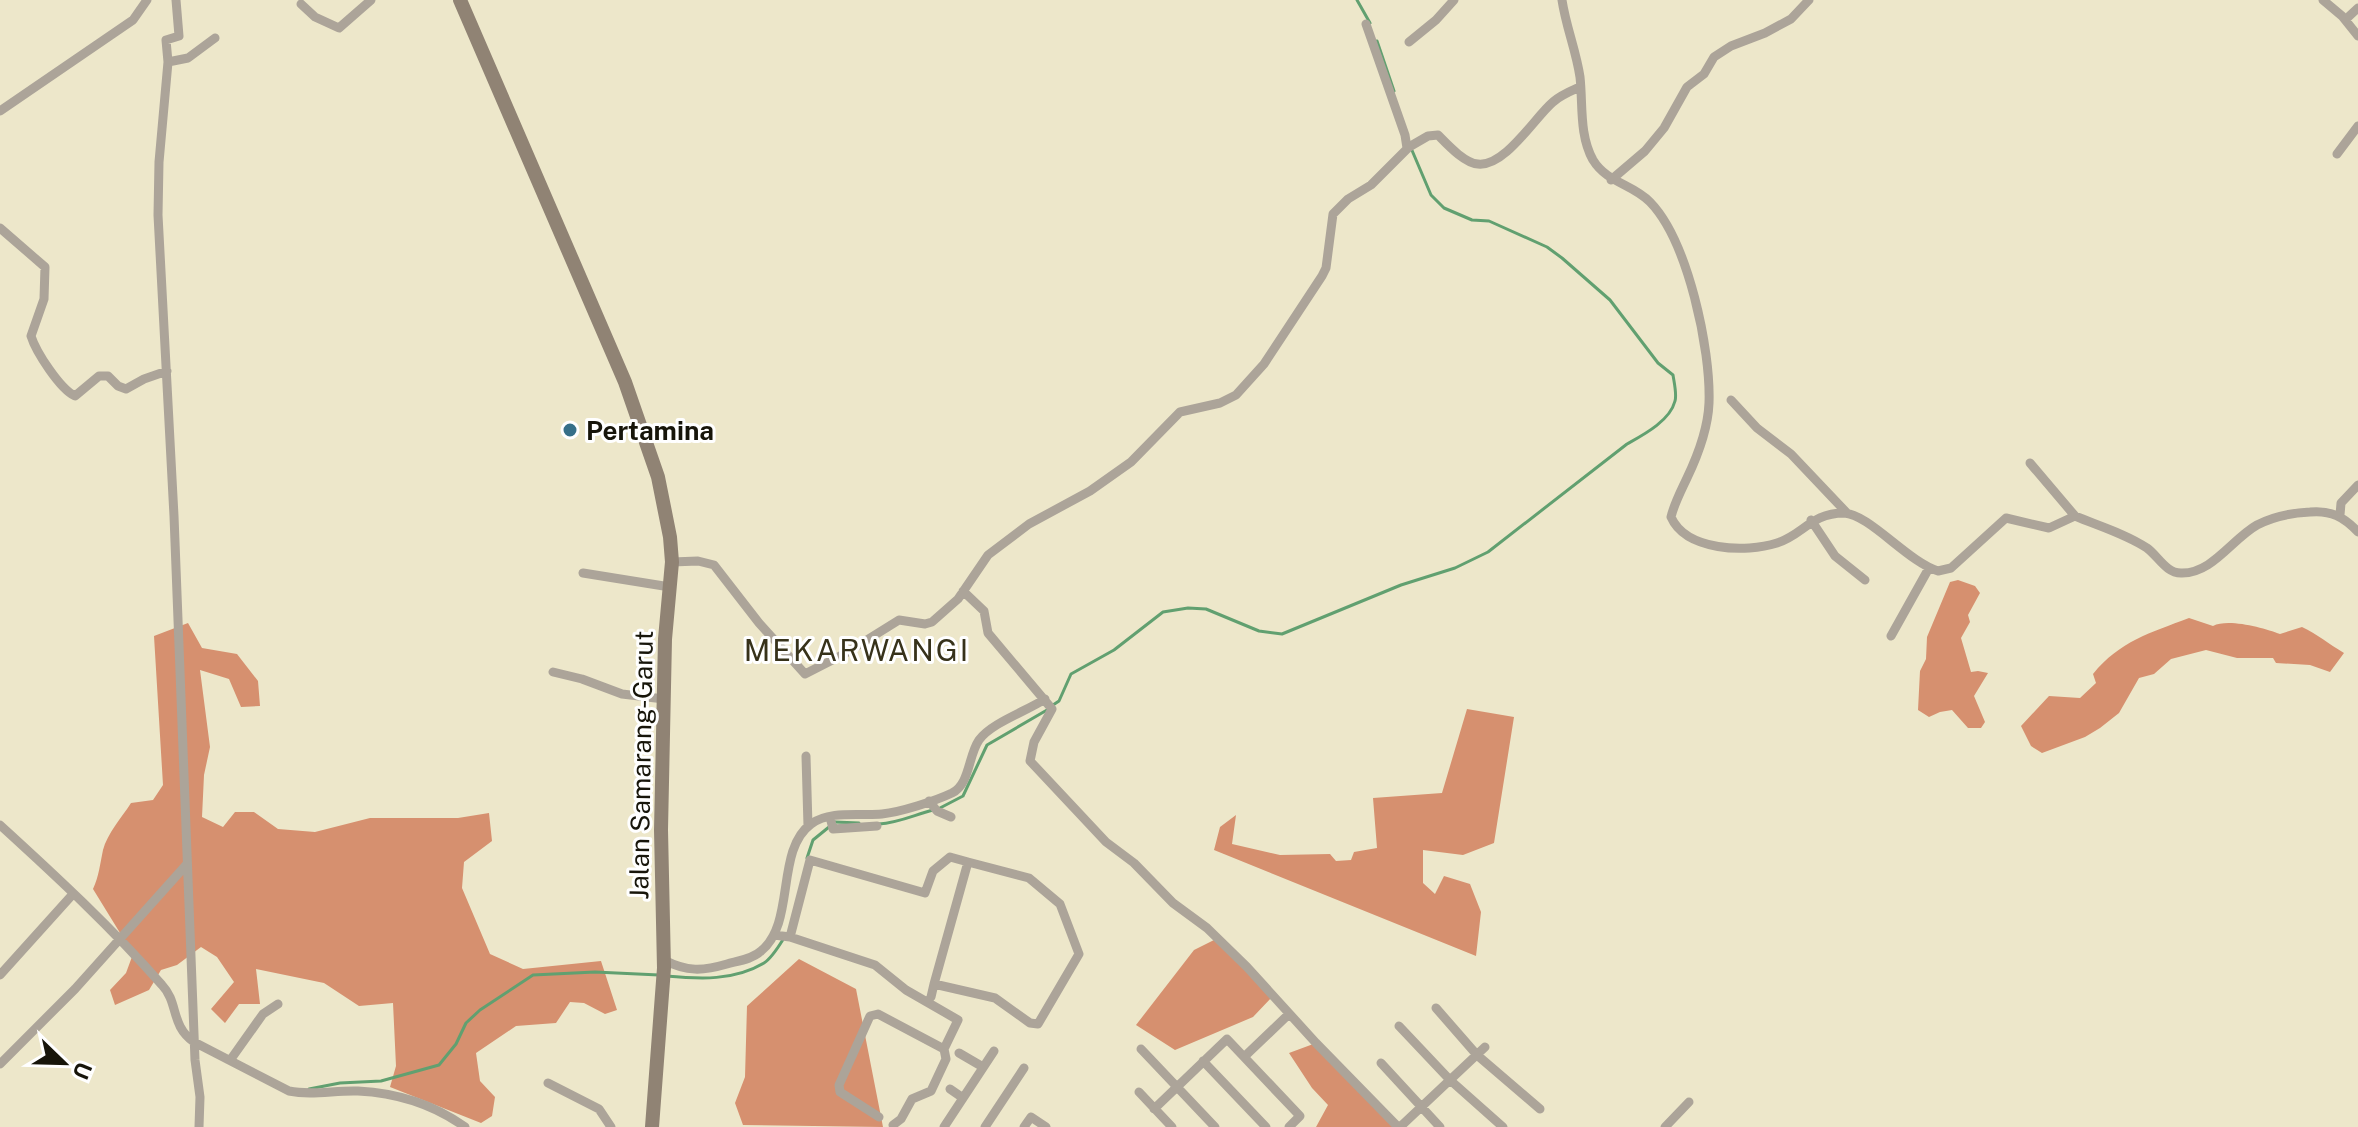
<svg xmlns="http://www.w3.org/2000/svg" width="2358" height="1127" font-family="'Public Sans',sans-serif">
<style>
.forest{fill:#d6906f}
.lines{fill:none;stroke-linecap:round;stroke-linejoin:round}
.stream{stroke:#61a070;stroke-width:3}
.street{stroke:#aca499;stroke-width:9}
.secondary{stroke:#908374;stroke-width:14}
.poi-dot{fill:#366f88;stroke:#fff;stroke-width:3}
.labels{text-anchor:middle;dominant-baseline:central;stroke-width:6;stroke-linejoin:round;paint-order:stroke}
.poi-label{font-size:26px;font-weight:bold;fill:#17150a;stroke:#fff;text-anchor:start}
.street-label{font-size:26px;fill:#17150a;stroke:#fff}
.quarter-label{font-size:30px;letter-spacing:2px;fill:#37321a;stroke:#fff}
</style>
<rect width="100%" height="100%" fill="#ede7ca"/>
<!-- forest -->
<path class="forest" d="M1958 580 1975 586 1980 593 1968 615 1970 622 1961 638 1971 672 1978 671 1988 673 1974 696 1985 722 1981 728H1968L1952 710 1940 712 1929 717 1918 710 1920 671 1926 659 1927 637 1950 582Z
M2189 618 2213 626C2228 618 2264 628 2280 634L2302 627C2317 634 2329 644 2344 653L2330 672 2310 665 2276 663 2273 658H2237L2206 650 2171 659 2154 674 2139 678 2119 713 2100 728 2085 737 2042 753 2031 746 2021 726 2049 696 2080 698 2096 683 2093 674C2120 641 2150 633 2189 618Z
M188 623 202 648 237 654 258 681 260 706 241 707 229 679 200 670 210 747 204 775 202 817 223 827 235 812H254L278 829 315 832 370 818H458L489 813 492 841 464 862 462 888 490 954 523 969 601 961 617 1010 605 1014 584 1003 570 1002 556 1023 516 1026 476 1053 480 1081 495 1097 492 1116 481 1123 390 1087 396 1066 393 1003 359 1006 324 983 256 969 260 1004H239L225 1023 211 1009 234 982 217 957 201 947 177 965 161 970 149 990 115 1005 110 990 126 973 133 954 93 889C99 876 100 864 103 850 107 834 122 817 131 803L153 800 163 785 154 636Z
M1467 709 1514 717 1494 843 1463 855 1423 850V883L1435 894 1444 876 1470 884 1481 912 1476 956 1214 850 1220 827 1236 815 1232 844 1280 855 1330 854 1336 861 1351 860 1354 852 1377 848 1373 798 1442 793Z
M1216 939 1272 997 1253 1017 1175 1050 1136 1025 1194 950Z
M799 959 856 989 883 1127 743 1125 735 1103 745 1077 747 1006Z
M1316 1043 1398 1127H1316L1328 1105 1312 1088 1289 1053Z"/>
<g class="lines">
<!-- stream -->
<path class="stream" d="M1357 0 1370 23
M1377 41 1394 91
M1053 705 1059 701 1071 674 1114 650 1163 612 1188 608 1206 609 1259 631 1282 634 1401 585 1455 568 1488 552 1627 444C1643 435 1670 421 1675 401 1677 394 1674 382 1673 375L1658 363 1610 300 1562 258 1547 247 1489 221 1472 220 1444 208 1431 195 1411 148
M940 808 963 796 987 745 1047 710
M835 822 859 823
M879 824C898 823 914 815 933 810
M807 858 813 840 829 827
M666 976C700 979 734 981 764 963 772 958 779 946 784 938
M309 1089 340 1083 381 1081 439 1065 456 1044 466 1023 480 1010 533 975 595 972 659 975"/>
<!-- street -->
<path class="street" d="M176 0 179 36 166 40 168 62 159 162 158 215 174 516 195 1060 200 1097 199 1127
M1562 0C1566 27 1576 50 1580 77 1583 104 1579 135 1593 160 1607 183 1633 184 1650 202 1688 241 1711 350 1709 403 1708 429 1698 455 1687 478 1681 491 1674 504 1671 517 1686 551 1746 553 1777 543 1803 535 1811 513 1844 513 1869 514 1908 562 1938 571L1951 568 2006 518 2049 528 2075 516C2099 526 2126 534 2147 548 2158 556 2166 573 2181 573 2212 574 2232 539 2257 525 2274 516 2291 513 2310 512 2331 510 2344 517 2358 532
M2323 0 2342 16 2358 36
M301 4 315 17 339 28 371 0
M2345 20 2358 8
M1366 24 1405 135 1407 148
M1409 42 1436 20 1454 0
M168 62 188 58 215 38
M0 111 133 20 147 0
M2337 154 2358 126
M1611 180 1645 151 1664 128 1687 87 1704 74 1714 57 1731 46 1765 33 1791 19 1809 0
M0 228 45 267 44 299 31 336C36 352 60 389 75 396L99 376H108L118 386 126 389 144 379 167 371
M1731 400 1757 428 1791 454 1847 513
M2030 463 2075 516
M2340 515 2341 503 2358 485
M1811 520 1835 556 1865 580
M672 562 698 561 714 565 759 623 805 674 846 653 899 620 925 624 932 622 958 599 988 555 1029 524 1090 491 1131 462 1180 412 1220 403 1236 395 1264 364 1322 276 1326 268 1333 214 1348 199 1371 185 1409 147 1428 136 1438 135C1447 144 1464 163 1478 164 1505 167 1535 117 1553 102 1561 95 1571 91 1580 87
M583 573 670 587
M963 591 984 611 988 633 1052 709 1034 742 1030 761 1106 842 1134 863 1173 903 1207 928 1247 967 1316 1043 1398 1127
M1891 636 1929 568
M553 672 582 679 622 694 664 699
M806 756 808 826
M929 801 937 811 951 817
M830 817 833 829 877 826
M0 825C56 876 112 928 162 985 179 1003 170 1025 194 1042L289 1091C312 1096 335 1090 358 1091 398 1093 433 1104 465 1127
M774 935 790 937 875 965 906 990 958 1020 944 1049 946 1059 931 1091 912 1099 901 1119 893 1125
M790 937 810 860 925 893 933 871 950 857 968 862 934 984 995 998 1030 1023 1038 1024 1079 954 1060 904 1029 878 968 862
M664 960C687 972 703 971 727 964 738 961 753 959 761 951 796 923 775 850 811 824 830 810 860 816 882 814 901 812 935 801 952 793 970 784 968 756 979 740 991 723 1027 711 1045 699
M0 975 73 894
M931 997 934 984
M1436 1008 1477 1055 1540 1109
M1399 1026 1450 1080 1503 1127
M1141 1049 1215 1127
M959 1053 983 1067
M1244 1057 1289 1014
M231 1059 263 1014 278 1004
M1203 1061 1266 1127
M1381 1063 1440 1127
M0 1064 75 989 187 864
M548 1083 599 1109 611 1127
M950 1089 963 1098
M1139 1092 1172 1127
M1154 1109 1227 1039 1300 1116 1289 1127
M879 1117 840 1092 839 1085 870 1016 878 1014 944 1049
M944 1127 994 1051
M985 1127 1024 1068
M1024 1127 1031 1117 1046 1127
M1400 1127 1485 1047
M1665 1127 1689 1102"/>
<!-- secondary -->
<path class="secondary" d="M460 0 625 382 658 477 670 537 672 562 665 639 661 830 664 968 652 1127"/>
</g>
<!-- markers -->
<circle class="poi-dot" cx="570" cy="430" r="8"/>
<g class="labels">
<!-- poi labels -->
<g class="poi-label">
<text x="586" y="430">Pertamina</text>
</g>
<!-- street labels -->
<g class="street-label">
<text transform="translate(641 765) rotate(-89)">Jalan Samarang-Garut</text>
</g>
<!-- quarter labels -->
<g class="quarter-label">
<text x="857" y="650">MEKARWANGI</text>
</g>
</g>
<!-- north arrow -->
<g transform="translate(64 1063) rotate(113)" stroke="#ffffff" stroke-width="6" paint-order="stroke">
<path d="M0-6L14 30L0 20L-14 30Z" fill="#17150a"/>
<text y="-12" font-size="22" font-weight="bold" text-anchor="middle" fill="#17150a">U</text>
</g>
</svg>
